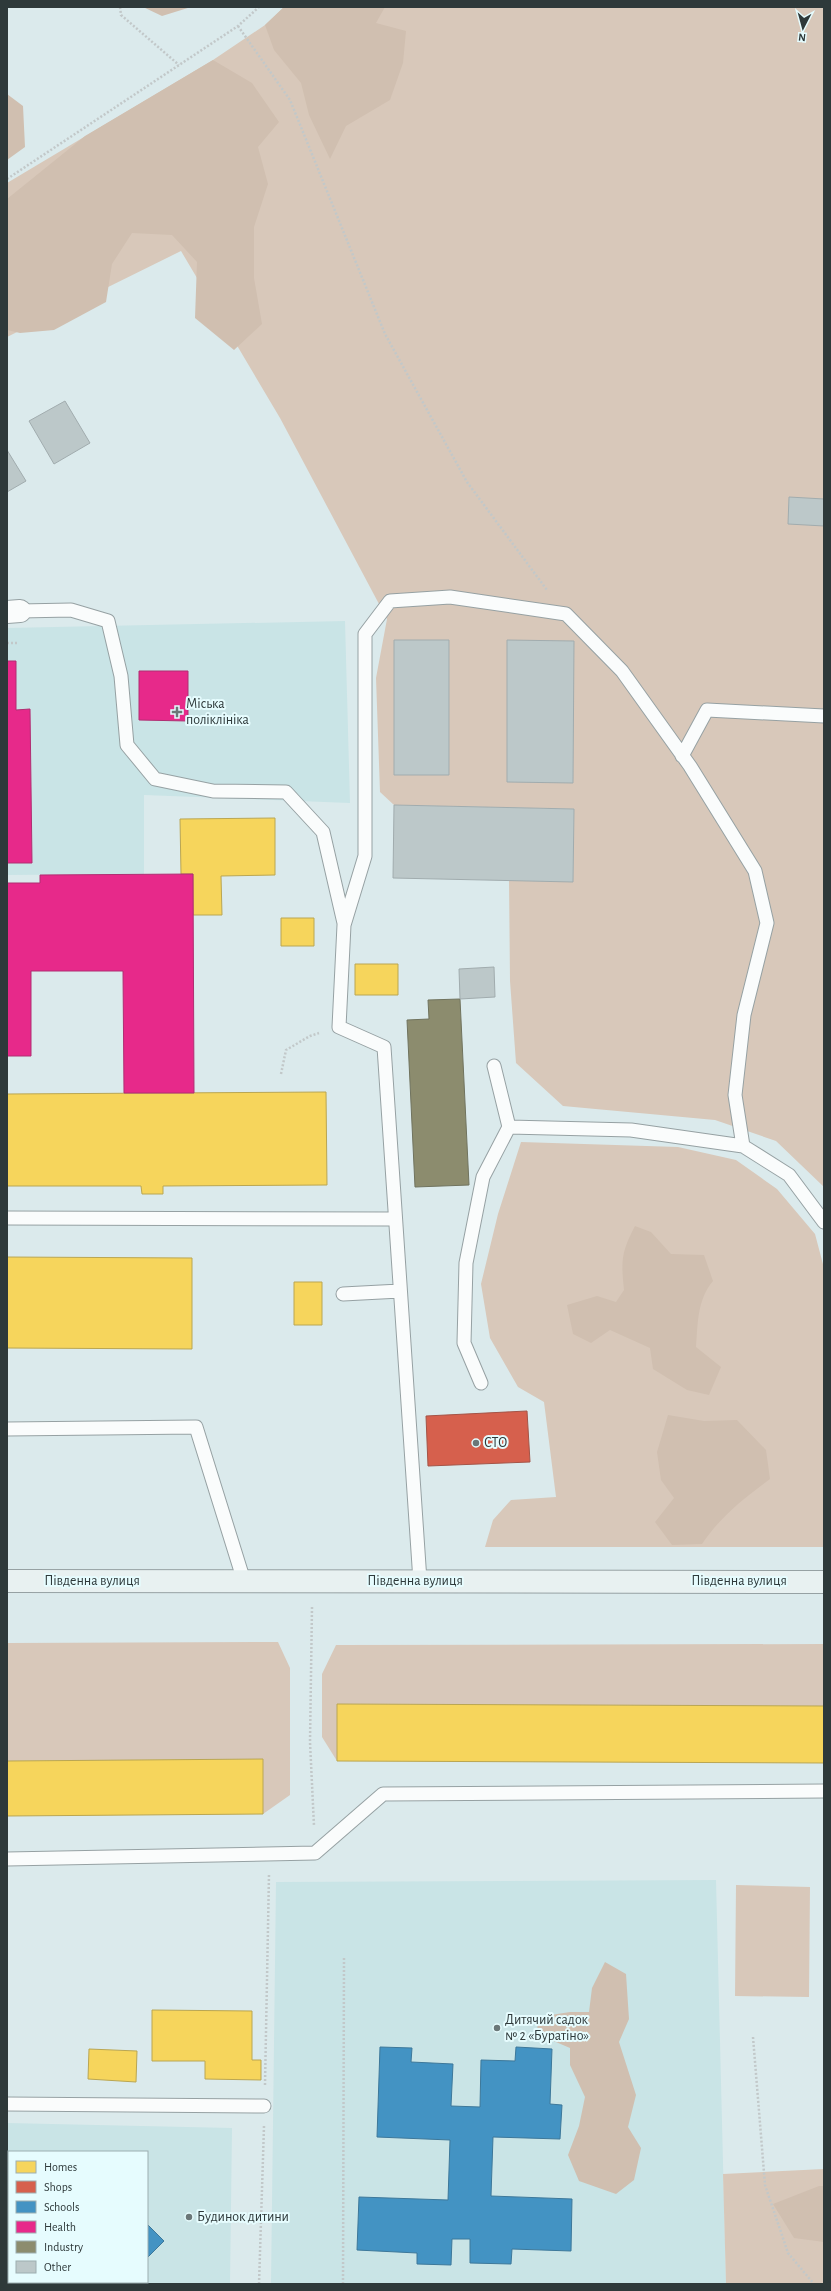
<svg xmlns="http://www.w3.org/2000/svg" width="831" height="2291" font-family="'Alegreya Sans',sans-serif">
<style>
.built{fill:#c9e4e6;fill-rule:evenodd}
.green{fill:#d8c8ba}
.forest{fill:#d0bfb0}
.homes{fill:#f6d55c;stroke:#baa652}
.shops{fill:#d6604d;stroke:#a45447}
.schools{fill:#4393c3;stroke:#3d789a}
.health{fill:#e7298a;stroke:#b02e72}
.industry{fill:#8c8c6e;stroke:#70735e}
.building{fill:#bcc8c9;stroke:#a1acae}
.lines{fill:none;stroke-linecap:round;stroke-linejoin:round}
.lane-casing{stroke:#96a1a3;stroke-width:15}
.street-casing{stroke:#96a1a3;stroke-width:24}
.secondary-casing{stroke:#96a1a3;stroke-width:24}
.path{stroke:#c2c8c9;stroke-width:2.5;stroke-dasharray:2 2;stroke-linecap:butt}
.lane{stroke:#fafcfc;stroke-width:13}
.street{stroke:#fafcfc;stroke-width:22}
.secondary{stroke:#e8f1f1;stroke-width:22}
.poi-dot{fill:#6b7778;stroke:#e6fcfe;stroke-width:1.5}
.labels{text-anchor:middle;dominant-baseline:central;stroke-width:4;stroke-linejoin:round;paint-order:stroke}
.poi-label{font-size:14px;fill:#2e393a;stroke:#e6fcfe;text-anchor:start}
.street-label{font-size:14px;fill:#2e393a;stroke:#e6fcfe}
</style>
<rect width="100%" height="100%" fill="#dbeaec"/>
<!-- built -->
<path class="built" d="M345 621 350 803 144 795V874L7 875V628Z
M716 1880 726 2284H271L276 1882Z
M7 2123 232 2128 230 2284H7ZM9 2152H147V2282H9Z"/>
<!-- green -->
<path class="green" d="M284 7H824V1187L776 1141 715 1120 563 1106 516 1063 510 981 509 880 573 881 574 809 394 805 380 792 376 678 387 619 280 418 181 251 7 337V183L213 60 265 25Z
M521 1142 678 1147 736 1160 777 1189 815 1234 824 1268V1547H485L493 1520 511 1500 556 1497 544 1402 518 1387 490 1338 481 1284 498 1214Z
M278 1642 290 1668V1795L263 1814V1759L7 1761V1643Z
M824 1644V1706L337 1704V1761L322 1737V1674L336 1645Z
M736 1885 810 1887 809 1997 735 1996Z
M824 2169V2284H726L723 2174Z"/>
<!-- forest -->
<path class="forest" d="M143 7H191L162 16Z
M284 7H385L376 23 406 31 403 63 390 100 346 126 330 159 309 115 301 83 274 50 265 25Z
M213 60 252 83 279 122 258 147 268 184 254 227V278L262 324 234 350 195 318 197 262 172 235 132 233 112 264 106 302 54 330 20 333 7 330V199L85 136Z
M7 94 23 106 25 147 7 160Z
M635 1226 651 1232 671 1254 704 1255 713 1281C697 1300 698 1323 696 1347L721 1367 709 1395 687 1390 653 1369 650 1348 610 1330 591 1343 573 1334 567 1305 597 1296 616 1302 624 1290C621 1260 621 1253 635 1226Z
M668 1415 704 1421 737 1420 766 1450 770 1479C744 1498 720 1517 702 1544L672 1545 655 1522 674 1498 661 1480 657 1452Z
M605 1962 626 1974 629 2019 619 2042 636 2095 628 2127 641 2148 634 2180 616 2194 579 2181 568 2155 579 2126 585 2097 570 2065V2048L537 2034 538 2017 570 2012H589L592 1988Z
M819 2186H824V2242L794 2238 773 2204Z"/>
<!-- homes -->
<path class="homes" d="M275 818V875L221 876 222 915H193V874H181L180 819Z
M281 918H314V946H281Z
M355 964H398V995H355Z
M326 1092 327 1185 163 1186V1194H142L141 1186H7V1094Z
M7 1257 192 1258V1349L7 1348Z
M294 1282H322V1325H294Z
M337 1704 824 1706V1763L337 1761Z
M263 1759V1814L7 1816V1761Z
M152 2010 252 2011V2060H261V2080L205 2079V2061H152Z
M89 2049 137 2051 136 2082 88 2079Z"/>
<!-- shops -->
<path class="shops" d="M527 1411 530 1462 428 1466 426 1416Z"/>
<!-- schools -->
<path class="schools" d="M380 2047 412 2048 411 2062 453 2064 451 2106 480 2107 481 2060 515 2061 516 2047 552 2049 550 2104 562 2105 560 2139 493 2137 491 2196 572 2199 571 2251 512 2249 511 2264 470 2263V2239H452L451 2265 417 2264V2253L357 2250 359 2197 448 2200 450 2140 377 2137Z
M147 2224 164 2241 147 2258Z
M7 2247 9 2249V2282H101L100 2284H7Z"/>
<!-- health -->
<path class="health" d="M7 661H16V710L30 709 32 863H7Z
M139 671H188V721L139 720Z
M193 874 194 1093H124L123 971H31V1056H7V883H40V875Z"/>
<!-- industry -->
<path class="industry" d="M460 999 469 1185 415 1187 407 1020 429 1019 428 1000Z"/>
<!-- building -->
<path class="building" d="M65 401 90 443 54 464 29 421Z
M7 450 26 481 7 492Z
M789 497 824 499V526L788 524Z
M394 640H449V775H394Z
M507 640 574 641 573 783 507 782Z
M394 805 574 809 573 882 393 878Z
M494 967 495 997 460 999 459 969Z"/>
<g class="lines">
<defs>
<path id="lane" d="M20 611 71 610 108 621 121 676 127 745 155 779 213 791 286 792 323 832 344 923
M682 756 707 710 824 716
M509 1127 631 1130 743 1146 789 1175 824 1222
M7 1218 395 1219
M343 1294 400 1291
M481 1383 464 1343 466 1263 483 1177 509 1127 494 1066
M7 1429 196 1427 244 1581
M420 1581 384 1047 339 1027 344 925 365 856V634L390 601 450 597 566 614 622 671 690 766 755 871 767 923 744 1015 735 1095 743 1146
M7 1859 315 1853 383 1794 824 1791
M7 2104 264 2106"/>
<path id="street" d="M7 612 20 611"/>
<path id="secondary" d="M7 1581 824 1582"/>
</defs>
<!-- lane casing -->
<use href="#lane" class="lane-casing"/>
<!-- street casing -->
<use href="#street" class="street-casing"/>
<!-- secondary casing -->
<use href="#secondary" class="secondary-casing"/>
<!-- path -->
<path class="path" d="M120 7 121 15 179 65
M238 26 290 100 385 334 467 482 547 590
M7 179 238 26 259 7
M7 643H17
M281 1074 286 1050 310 1036 319 1033
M312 1607 310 1742 314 1826
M753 2037 765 2185 788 2253 814 2284
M265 2085 269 1874
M259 2284 264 2126
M343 2284 344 1958"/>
<!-- lane -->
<use href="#lane" class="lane"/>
<!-- street -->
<use href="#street" class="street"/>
<!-- secondary -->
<use href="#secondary" class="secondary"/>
</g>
<!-- markers -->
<g class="poi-dot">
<path d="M175 706h4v4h4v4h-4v4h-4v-4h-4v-4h4z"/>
<circle cx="476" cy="1443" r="4"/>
<circle cx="497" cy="2028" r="4"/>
<circle cx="189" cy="2217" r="4"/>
</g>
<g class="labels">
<!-- poi labels -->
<g class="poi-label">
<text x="186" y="704">Міська<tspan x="186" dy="16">поліклініка</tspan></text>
<text x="484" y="1443">СТО</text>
<text x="505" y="2020">Дитячий садок<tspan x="505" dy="16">№ 2 «Буратіно»</tspan></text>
<text x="197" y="2217">Будинок дитини</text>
</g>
<!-- street labels -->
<g class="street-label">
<text x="92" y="1581">Південна вулиця</text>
<text x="415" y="1581">Південна вулиця</text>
<text x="739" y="1581">Південна вулиця</text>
</g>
</g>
<!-- border -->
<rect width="831" height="2291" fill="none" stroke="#2e393a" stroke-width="16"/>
<!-- legend -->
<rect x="8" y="2151" width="140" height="132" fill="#e6fcfe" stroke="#9caeb0"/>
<rect x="16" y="2161" width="20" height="12" fill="#f6d55c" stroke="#9caeb0"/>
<text x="44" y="2171" font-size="12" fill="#2e393a">Homes</text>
<rect x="16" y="2181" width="20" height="12" fill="#d6604d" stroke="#9caeb0"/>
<text x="44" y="2191" font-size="12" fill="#2e393a">Shops</text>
<rect x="16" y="2201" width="20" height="12" fill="#4393c3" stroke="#9caeb0"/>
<text x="44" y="2211" font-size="12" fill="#2e393a">Schools</text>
<rect x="16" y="2221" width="20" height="12" fill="#e7298a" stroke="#9caeb0"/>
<text x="44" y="2231" font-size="12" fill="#2e393a">Health</text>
<rect x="16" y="2241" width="20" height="12" fill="#8c8c6e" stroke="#9caeb0"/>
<text x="44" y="2251" font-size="12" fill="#2e393a">Industry</text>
<rect x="16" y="2261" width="20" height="12" fill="#bcc8c9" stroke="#9caeb0"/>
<text x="44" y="2271" font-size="12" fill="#2e393a">Other</text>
<!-- north arrow -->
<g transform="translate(803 28) rotate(186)" stroke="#e6fcfe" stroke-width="3" paint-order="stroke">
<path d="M0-3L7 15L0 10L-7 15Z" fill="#2e393a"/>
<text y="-6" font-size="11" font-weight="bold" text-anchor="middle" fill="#2e393a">N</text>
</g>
</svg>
